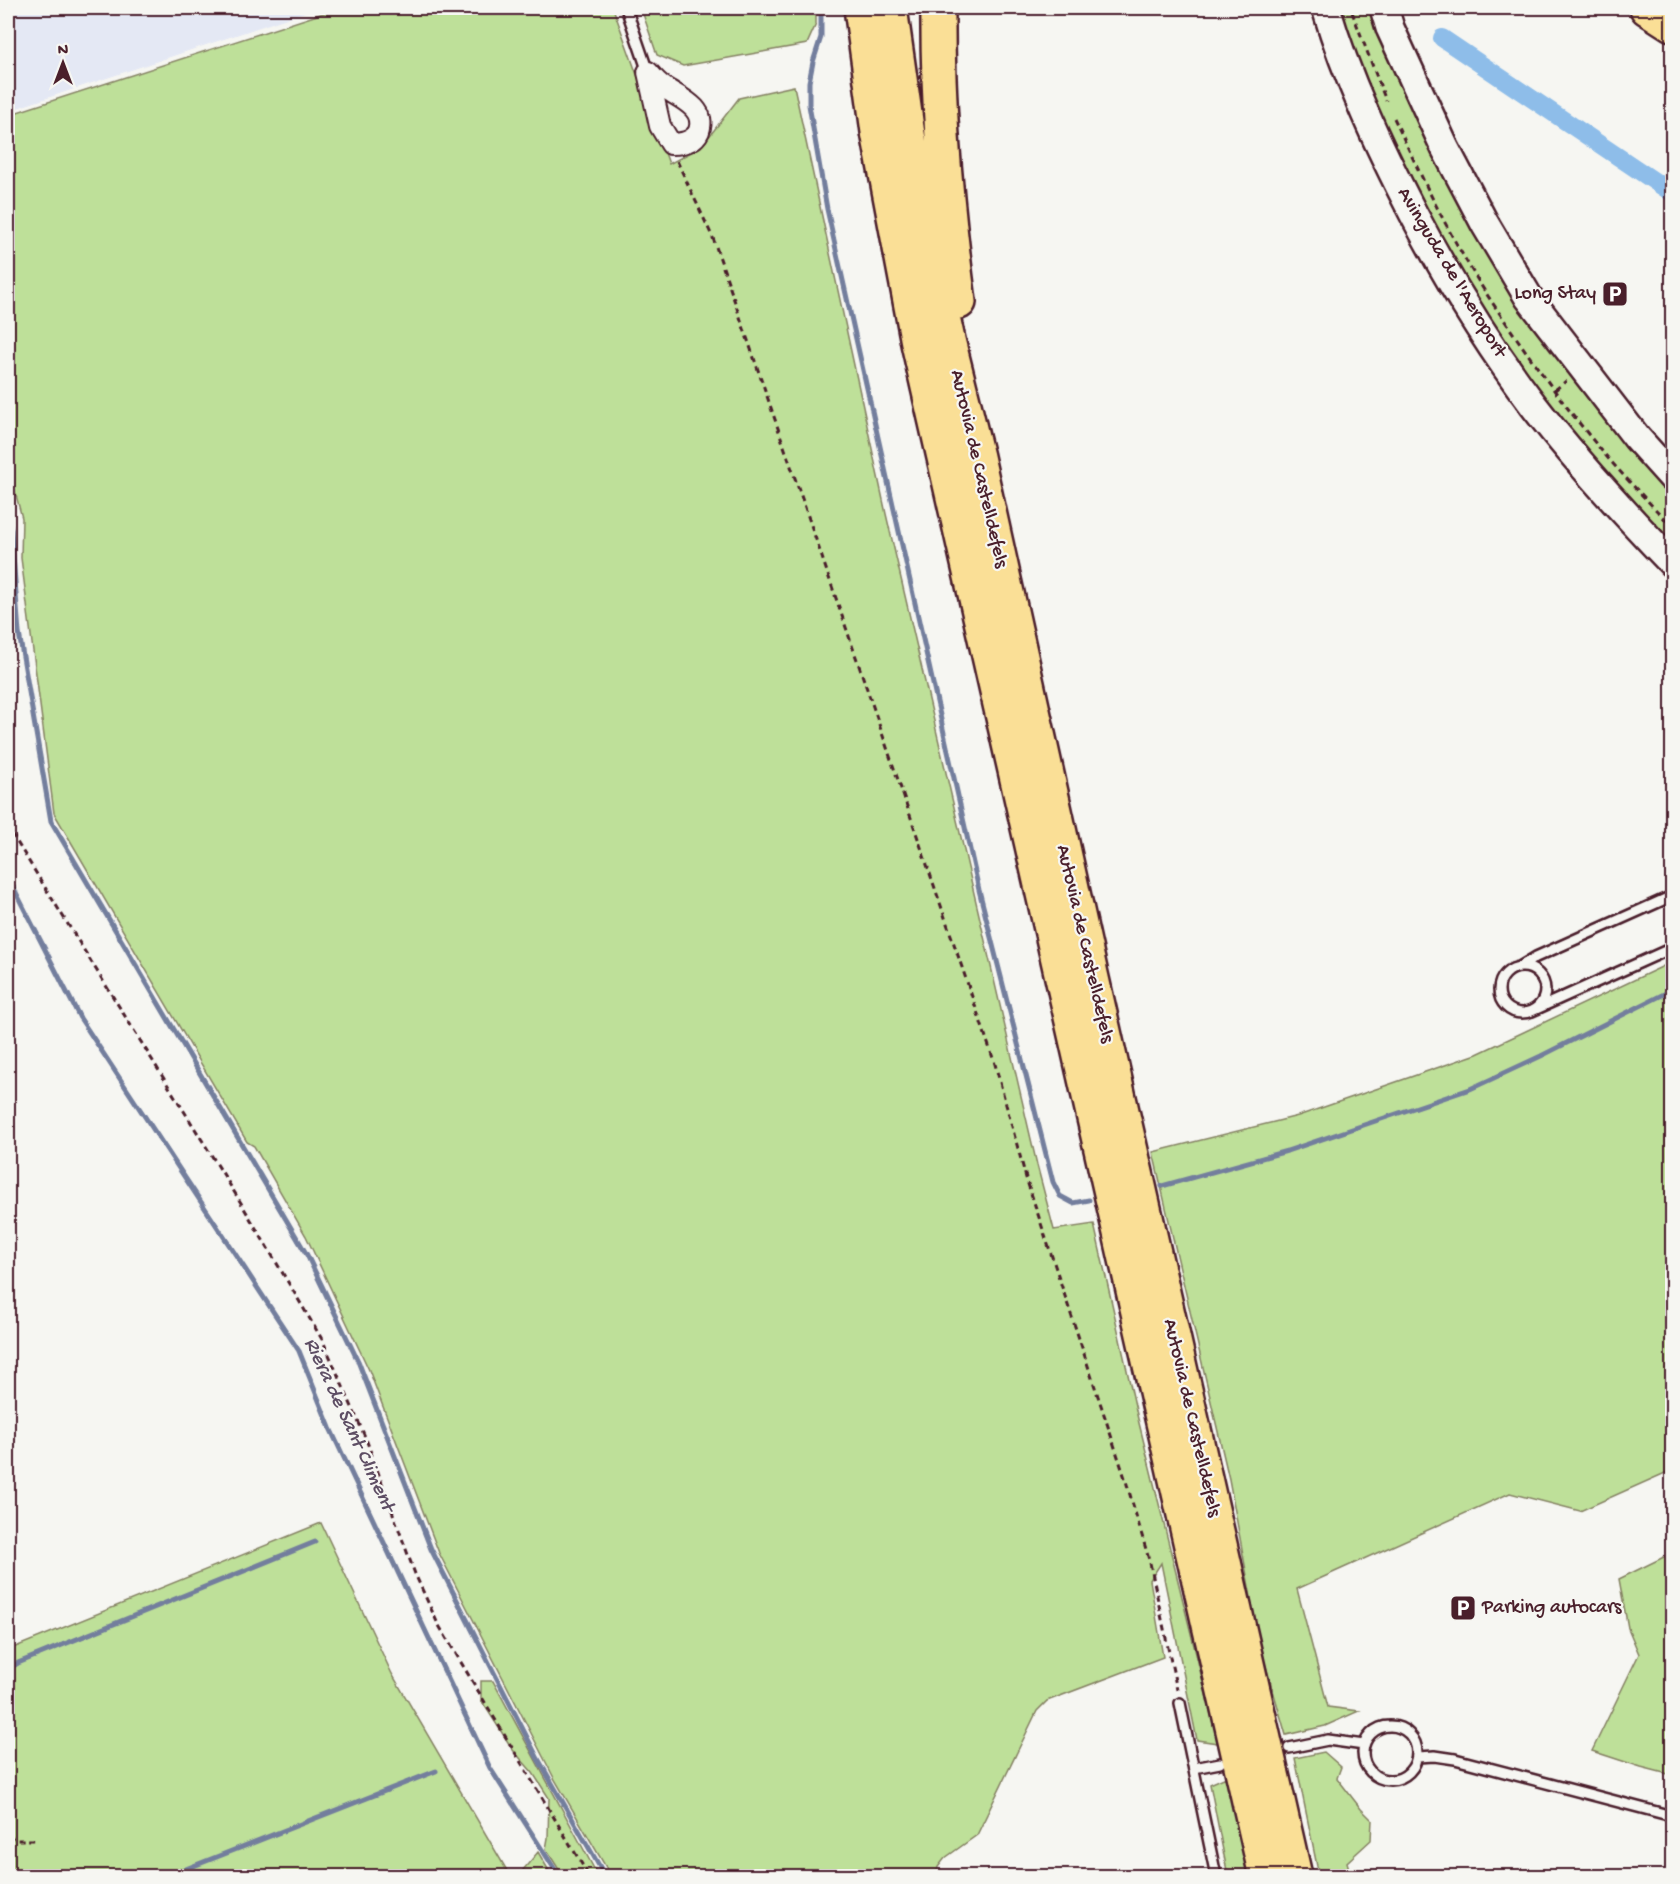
<svg xmlns="http://www.w3.org/2000/svg" width="1680" height="1884" font-family="'Gochi Hand',sans-serif">
<style>
.built{fill:#e4e8f4}
.green{fill:#bee099;stroke:#848062;stroke-width:1.5}
.lines{fill:none;stroke-linecap:round;stroke-linejoin:round}
.stream{stroke:#737e9d;stroke-width:5}
.canal{stroke:#8ebde9;stroke-width:18}
.lane-casing{stroke:#4a1f2b;stroke-width:14}
.street-casing{stroke:#4a1f2b;stroke-width:24}
.secondary-casing{stroke:#4a1f2b;stroke-width:32}
.highway-casing{stroke:#4a1f2b;stroke-width:38}
.path{stroke:#4a1f2b;stroke-width:3;stroke-dasharray:6 4.5;stroke-linecap:butt}
.lane{stroke:#f6f6f2;stroke-width:9}
.street{stroke:#f6f6f2;stroke-width:20}
.secondary{stroke:#f6f6f2;stroke-width:27}
.highway{stroke:#fadf96;stroke-width:33}
.labels{text-anchor:middle;dominant-baseline:central;stroke-width:4.5;stroke-linejoin:round;paint-order:stroke}
.street-label{font-size:20px;fill:#4a1f2b;stroke:#f6f6f2}
.poi-label{font-size:20px;fill:#4a1f2b;stroke:#f6f6f2;text-anchor:end}
.water-label{font-size:21px;font-style:italic;fill:#5e4e64;stroke:#f6f6f2}
</style>
<rect width="100%" height="100%" fill="#f6f6f2"/>
<filter id="ink" filterUnits="userSpaceOnUse"><feTurbulence type="fractalNoise" baseFrequency=".0167" numOctaves="2"/><feDisplacementMap in="SourceGraphic" scale="12" xChannelSelector="R" yChannelSelector="G"/><feConvolveMatrix kernelMatrix="1 2 1 2 8 2 1 2 1" color-interpolation-filters="sRGB"/></filter>
<g filter="url(#ink)">
<!-- built -->
<path class="built" d="M8 8H317L8 111Z"/>
<!-- green -->
<path class="green" d="M339 8H613L669 164 701 147 739 98 794 86 886 514 1037 1165 1054 1230 1094 1224 1138 1419 1218 1743 1197 1740 1161 1563 1150 1580 1163 1657 1047 1701 1037 1711 977 1835 945 1858 938 1867 936 1876H611L554 1778 439 1553 369 1370 306 1236 254 1146 247 1142 54 813 21 558 22 518 8 465V115Z
M641 8H816V24L807 44 683 66 657 55Z
M1339 8H1380L1454 189 1672 489V552L1551 409 1499 339 1417 200 1365 85Z
M1672 962V1470L1580 1511 1510 1493 1297 1589 1328 1707 1359 1711 1325 1726 1286 1735 1260 1646 1229 1479 1153 1152 1298 1116 1477 1054Z
M321 1523 392 1674 509 1874 501 1876H8V1650Z
M1672 1553V1775L1641 1767 1592 1751 1639 1654 1628 1628 1619 1579Z
M481 1681H493L598 1876H563L546 1849 548 1838 549 1798 533 1773 513 1750 481 1700Z
M1324 1752 1341 1767 1337 1778 1361 1809 1372 1820 1371 1840 1347 1862 1351 1876H1319L1295 1758Z
M1226 1777 1249 1876H1228L1210 1784Z
M538 1852 552 1876H518Z"/>
<g class="lines">
<!-- stream -->
<path class="stream" d="M821 8V37L813 62 809 82V105L827 209 979 890 1053 1182 1060 1196 1073 1203 1089 1200
M8 519 11 530 19 633 51 821 307 1255 358 1361 431 1549 537 1757 605 1876
M8 877 80 1018 299 1351 330 1428 490 1768 559 1876
M1162 1186 1287 1151 1470 1089 1541 1056 1672 990
M8 1669 18 1663 315 1542
M168 1876 436 1771"/>
<!-- canal -->
<path class="canal" d="M1442 38 1672 193"/>
<defs>
<path id="lane" d="M626 8 648 72
M1521 966 1536 957 1672 896
M1499 990a23 23 0 1 1 46 0a23 23 0 1 1-46 0Z
M1532 1011 1672 948
M1180 1703 1216 1876
M1363 1753a27 27 0 1 1 54 0a27 27 0 1 1-54 0Z
M1289 1748 1328 1740 1364 1745
M1417 1757 1435 1756 1455 1759 1672 1816
M1194 1768 1220 1763"/>
<path id="street" d="M648 72C653 78 658 84 665 88 680 98 707 108 699 131 694 142 682 144 671 144L660 126Z"/>
<path id="secondary" d="M1326 8C1347 79 1379 147 1413 213 1448 280 1488 345 1534 406 1576 461 1624 513 1672 563
M1384 8 1390 28 1445 148 1485 224 1529 298 1637 438 1672 477"/>
<path id="highway" d="M861 8 878 132 918 343 1266 1876
M890 8 907 128 923 225 948 340 977 457 1091 974 1295 1876
M938 8C937 106 946 204 959 302
M1647 8 1672 24"/>
</defs>
<!-- lane casing -->
<use href="#lane" class="lane-casing"/>
<!-- street casing -->
<use href="#street" class="street-casing"/>
<!-- secondary casing -->
<use href="#secondary" class="secondary-casing"/>
<!-- highway casing -->
<use href="#highway" class="highway-casing"/>
<!-- path -->
<path class="path" d="M1352 12 1386 101
M1394 118C1424 183 1457 252 1498 311 1532 361 1568 411 1607 457 1628 481 1651 504 1672 527
M677 161 713 238 995 1064 1026 1178 1126 1481 1150 1563 1177 1690
M1555 390 1566 381
M8 824 10 831 238 1198 323 1341 366 1439 415 1574 438 1624 589 1876
M8 1836 17 1840H37"/>
<!-- lane -->
<use href="#lane" class="lane"/>
<!-- street -->
<use href="#street" class="street"/>
<!-- secondary -->
<use href="#secondary" class="secondary"/>
<!-- highway -->
<use href="#highway" class="highway"/>
</g>
</g>
<!-- icons -->
<defs>
<symbol id="parking-square" viewBox="-11 -11 22 22"><rect x="-9" y="-9" width="18" height="18" rx="4" fill="#4a1f2b" stroke="#f6f6f2"/><path d="M-3.5-5.5H1a3.5 3.5 0 0 1 0 7H-1V5.5H-3.5ZM-1-3.4V-.6H.8a1.4 1.4 0 0 0 0-2.8Z" fill="#fff"/></symbol>
</defs>
<g fill-rule="evenodd">
<use href="#parking-square" x="1600" y="279" width="30" height="30"/>
<use href="#parking-square" x="1448" y="1593" width="30" height="30"/>
</g>
<g class="labels">
<!-- street labels -->
<g class="street-label">
<text transform="translate(1451 273) rotate(59)">Avinguda de l'Aeroport</text>
<text transform="translate(978 469) rotate(77)">Autovia de Castelldefels</text>
<text transform="translate(1084 944) rotate(77)">Autovia de Castelldefels</text>
<text transform="translate(1191 1418) rotate(77)">Autovia de Castelldefels</text>
</g>
<!-- poi labels -->
<g class="poi-label">
<text x="1596" y="294">Long Stay</text>
<text x="1482" y="1608" text-anchor="start">Parking autocars</text>
</g>
<!-- water labels -->
<g class="water-label">
<text transform="translate(348 1425) rotate(65)">Riera de Sant Climent</text>
</g>
</g>
<!-- margin -->
<rect width="1680" height="1884" fill="none" stroke="#f6f6f2" stroke-width="30"/>
<rect x="15" y="15" width="1650" height="1854" fill="none" stroke="#4a1f2b" stroke-width="2" filter="url(#ink)"/>
<!-- north arrow -->
<g transform="translate(63 63)" stroke="#f6f6f2" stroke-width="4.5" paint-order="stroke">
<path d="M0-4.5L10 22L0 15L-10 22Z" fill="#4a1f2b"/>
<text y="-9" font-size="16" font-weight="bold" text-anchor="middle" fill="#4a1f2b">N</text>
</g>
</svg>
